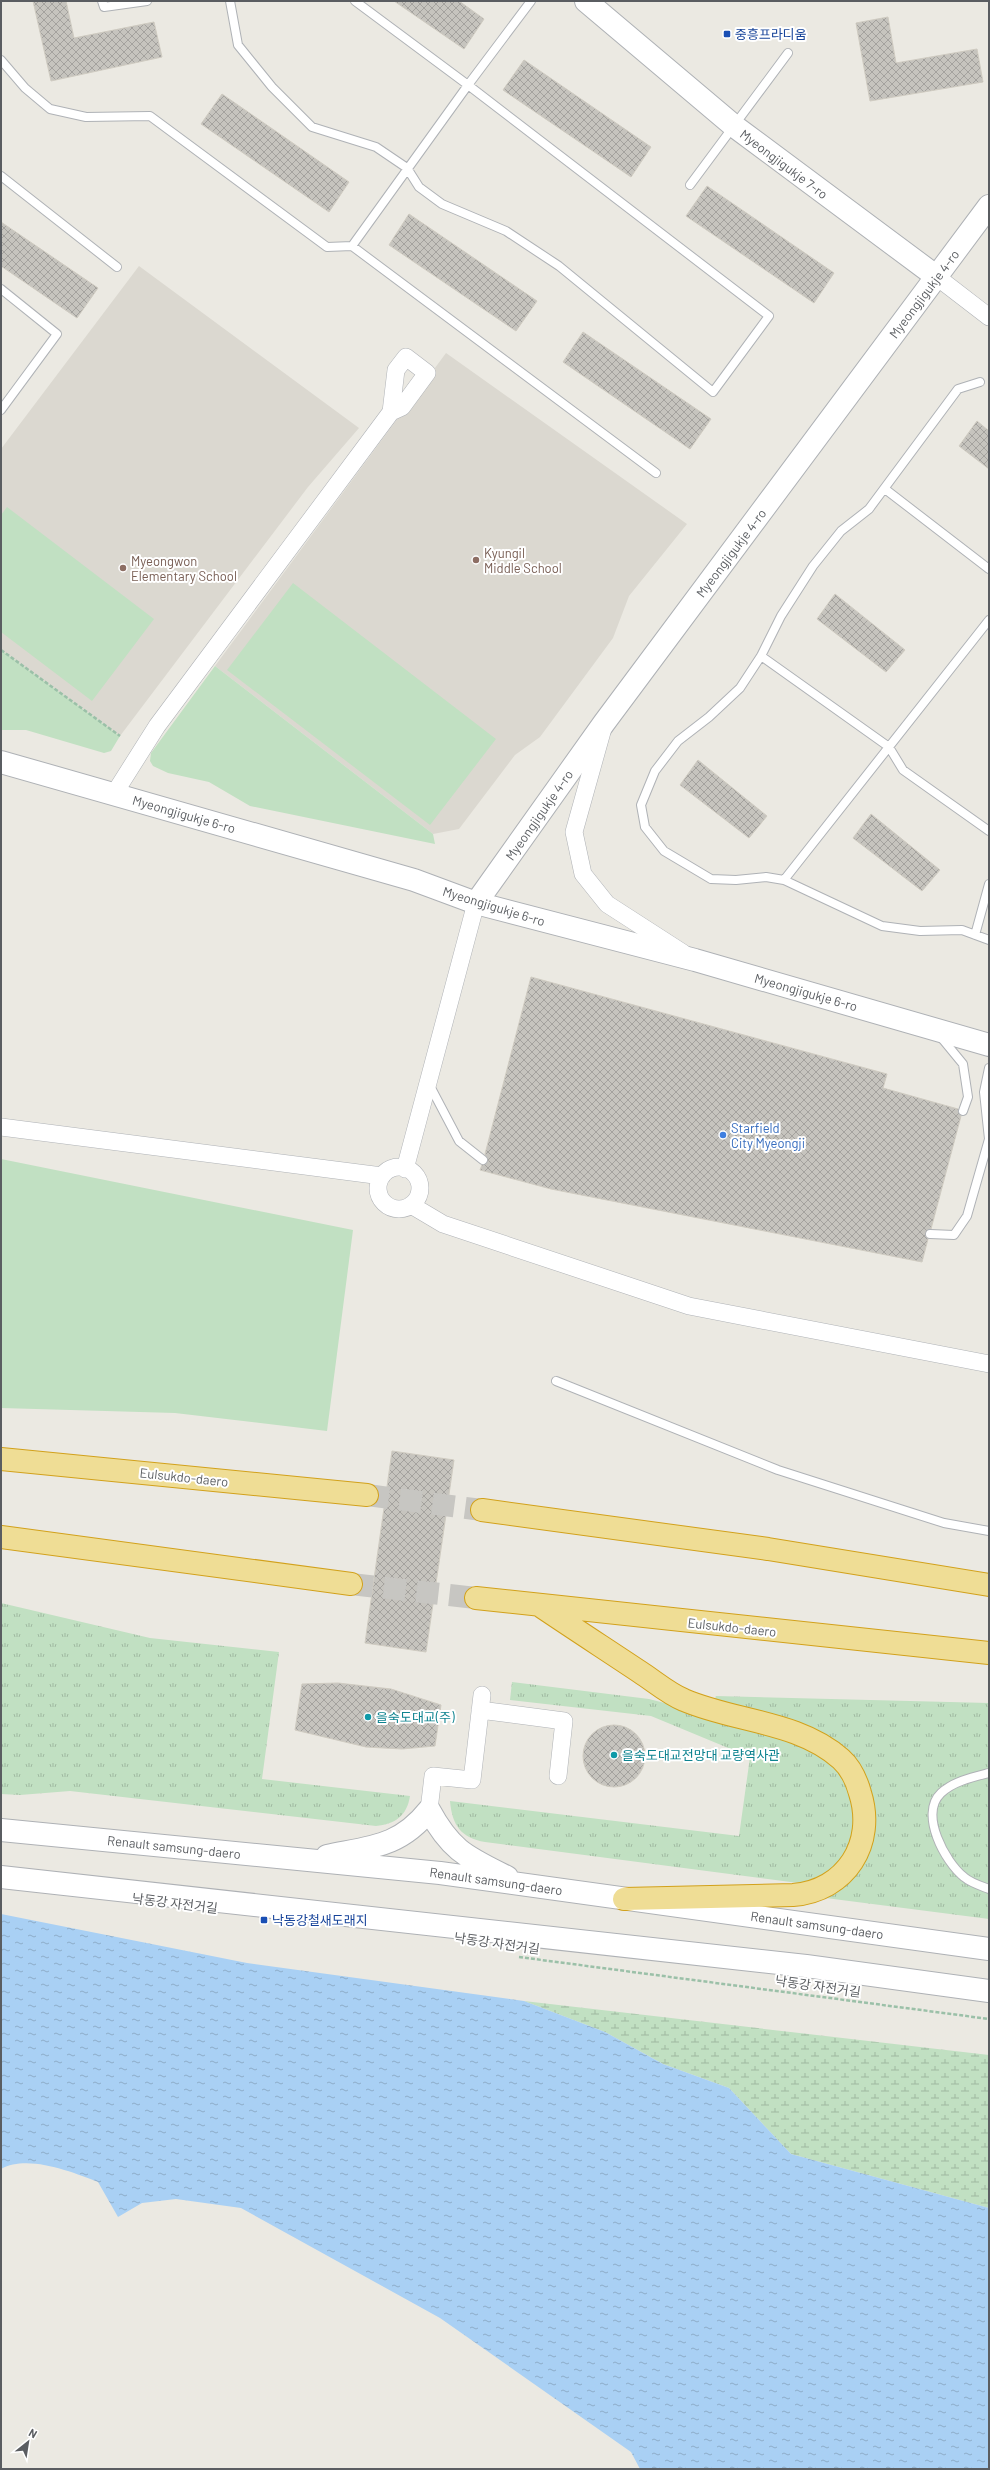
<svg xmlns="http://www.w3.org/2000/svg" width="990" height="2470" font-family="Barlow,'Noto Sans KR',sans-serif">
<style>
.education{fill:#dbd8d0}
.grass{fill:url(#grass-tufts)}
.wetland{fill:url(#wetland-marsh)}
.park{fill:#c1e0c2}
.water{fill:url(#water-ripples)}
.building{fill:url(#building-cross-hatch);stroke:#cfcbc1}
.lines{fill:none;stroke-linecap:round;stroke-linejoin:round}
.highway-tunnel{stroke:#c7c6c2;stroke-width:22;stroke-dasharray:22 11;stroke-linecap:butt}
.lane-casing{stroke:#afb2b6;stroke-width:10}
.street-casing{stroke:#afb2b6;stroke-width:18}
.secondary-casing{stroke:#aeb1b5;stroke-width:24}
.highway-casing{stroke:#d2a11b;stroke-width:24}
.path{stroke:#9bc0a8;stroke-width:2.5;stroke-dasharray:4 2;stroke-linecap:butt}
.lane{stroke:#fff;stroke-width:8}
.street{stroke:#fff;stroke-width:17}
.secondary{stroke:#fff;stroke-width:22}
.highway{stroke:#efdd95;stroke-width:22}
.transit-dot{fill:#1a4fb4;stroke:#fff;stroke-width:1.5}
.education-dot{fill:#8d6e63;stroke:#fff;stroke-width:1.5}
.shop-dot{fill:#3f7fe0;stroke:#fff;stroke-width:1.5}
.culture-dot{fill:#0f9aa8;stroke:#fff;stroke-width:1.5}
.labels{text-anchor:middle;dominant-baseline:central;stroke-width:4;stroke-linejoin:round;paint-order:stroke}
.transit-label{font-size:13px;fill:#164399;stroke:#fff;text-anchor:start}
.street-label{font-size:13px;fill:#5a5d61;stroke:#fff}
.education-label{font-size:13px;fill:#785e54;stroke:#fff;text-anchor:start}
.shop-label{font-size:13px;fill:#366cbe;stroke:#fff;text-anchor:start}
.culture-label{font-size:13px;fill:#0d838f;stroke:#fff;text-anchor:start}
</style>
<defs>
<pattern id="grass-tufts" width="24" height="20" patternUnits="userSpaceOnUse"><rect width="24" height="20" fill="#c1e0c2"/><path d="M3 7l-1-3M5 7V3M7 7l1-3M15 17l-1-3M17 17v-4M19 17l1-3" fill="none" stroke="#a0b9a1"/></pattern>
<pattern id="wetland-marsh" width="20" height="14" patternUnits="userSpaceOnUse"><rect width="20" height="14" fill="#c1e0c2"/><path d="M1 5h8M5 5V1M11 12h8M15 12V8" fill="none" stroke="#a0b9a1"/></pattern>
<pattern id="water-ripples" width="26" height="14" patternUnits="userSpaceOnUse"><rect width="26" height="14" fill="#a9d0f4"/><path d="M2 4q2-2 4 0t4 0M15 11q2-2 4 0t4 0" fill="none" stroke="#8dacc9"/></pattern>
<pattern id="building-cross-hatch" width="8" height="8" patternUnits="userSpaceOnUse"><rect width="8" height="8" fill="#c6c4be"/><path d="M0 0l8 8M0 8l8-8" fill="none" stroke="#a4a29e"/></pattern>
</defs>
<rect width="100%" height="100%" fill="#ebe9e2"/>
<!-- education -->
<path class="education" d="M139 266 359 428 308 487 120 736 1 650V449Z
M446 353 687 524 629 596 613 638 540 737 515 755 459 829 433 834 215 666Z"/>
<!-- grass -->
<path class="grass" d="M1 1603 150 1638 279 1652 262 1779 410 1796C407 1816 395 1824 376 1826L70 1791 20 1795 1 1794Z
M512 1682 649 1699 704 1713 804 1744 827 1757 851 1788 856 1834 837 1867 806 1884 485 1842C461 1838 452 1825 450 1801L739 1836 750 1757 651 1716 510 1700Z
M716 1696 989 1703V1919L818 1897 850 1875 859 1772 715 1699Z"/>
<!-- wetland -->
<path class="wetland" d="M524 2001 989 2055V2208L791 2154 729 2088 663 2064 605 2032Z"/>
<!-- park -->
<path class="park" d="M7 507 154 619 92 701 1 632V515Z
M293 583 496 739 430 825 227 670Z
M1 650 120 736 111 751 104 753 26 730H1Z
M215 666 433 834 435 844 250 806 209 782 168 773 153 766 150 761 151 753Z
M1 1159 353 1230 327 1431 175 1413 1 1408Z"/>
<!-- water -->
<path class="water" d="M1 1914 247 1963 524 2001 605 2032 663 2064 729 2088 791 2154 989 2208V2469H640L631 2452 440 2318 241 2208 176 2199 142 2203 118 2217 98 2182C72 2172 28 2154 1 2169Z"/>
<!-- building -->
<path class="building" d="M33 1H66L74 38 154 22 162 57 51 81Z
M394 1H459L484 19 464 49Z
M888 17 896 63 977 49 983 82 870 101 856 23Z
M524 60 651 147 631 177 503 90Z
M222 94 349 182 329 212 201 124Z
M707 186 834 273 814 303 686 216Z
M409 214 537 301 516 331 389 245Z
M1 222 98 288 77 318 1 266Z
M583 332 711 419 690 449 563 362Z
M977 421 989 431V469L959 446Z
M835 594 905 650 886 672 817 619Z
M698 760 767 816 749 838 680 785Z
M871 814 940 870 922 891 853 838Z
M531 977 887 1074 883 1088 958 1109 961 1116 931 1229 925 1233 928 1239 922 1262 551 1189 480 1170 482 1165 488 1161 485 1154Z
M392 1451 454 1460 426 1652 365 1643Z
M338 1683 391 1689 441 1705 435 1746 402 1749 366 1747 295 1730 302 1684Z
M583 1756a31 31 0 1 1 62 0a31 31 0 1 1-62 0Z"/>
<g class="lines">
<!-- highway-tunnel -->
<path class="highway-tunnel" d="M367 1495 482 1510
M351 1584 476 1598"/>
<defs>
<path id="lane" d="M102 1 104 7 147 1
M355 1 468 85 531 1
M1 60 25 88 50 109 86 117 150 116 327 247 352 246 468 85 769 316 713 392 559 266 506 231 442 204 419 187 407 168 376 147 312 127 272 87 238 45 230 1
M1 176 117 267
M690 185 788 53
M352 246 656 473
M1 289 57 334 1 410
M980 382 958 389 869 509 841 531 813 566 781 616 761 656 740 688 709 717 678 741 655 771 641 805 645 827 664 851 711 879 736 880 766 877 784 880 882 926 920 931 962 930 989 940
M885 489 989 569
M761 656 889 747 903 770 989 831
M784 880 989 620
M975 935 989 884
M940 1036 963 1064 968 1097 963 1111
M989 1068 984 1092 989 1139
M429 1084 459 1141 483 1160
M930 1234 954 1235 967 1216 989 1139
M556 1381 778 1470 944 1523 989 1531
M989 1773C973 1777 954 1781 941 1793 919 1814 945 1862 964 1877 971 1883 981 1886 989 1889"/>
<path id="street" d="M937 277 989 317
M602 732 574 832 583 874 607 904 683 953
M114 794 157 726 391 412 396 370 406 357 427 373 402 407 391 412
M1 1127 382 1176
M378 1188a21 21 0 1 1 42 0a21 21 0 1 1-42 0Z
M405 1169 476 903
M411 1205 443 1224 689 1306 989 1364
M480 1710 564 1721 558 1776
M429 1810 433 1776 472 1780 482 1695"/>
<path id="secondary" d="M586 1 734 126 937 277
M1 762 414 880 476 903 695 960 989 1045
M476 903 604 723 989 206
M1 1830 440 1873 989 1949
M327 1856C370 1847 400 1847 429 1810 451 1851 467 1857 507 1877
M1 1877 806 1966 989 1991"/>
<path id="highway" d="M1 1459 367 1495
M482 1510 768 1549 989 1585
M1 1537 351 1584
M476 1598 989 1653
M539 1605C573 1628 607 1650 640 1672 654 1681 669 1694 684 1700 735 1722 798 1721 841 1759 851 1768 857 1782 860 1793 876 1843 846 1891 793 1895L624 1899"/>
</defs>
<!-- lane casing -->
<use href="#lane" class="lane-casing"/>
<!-- street casing -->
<use href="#street" class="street-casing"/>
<!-- secondary casing -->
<use href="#secondary" class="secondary-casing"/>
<!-- highway casing -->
<use href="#highway" class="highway-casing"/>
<!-- path -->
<path class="path" d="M1 650 120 736
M519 1957 989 2019"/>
<!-- lane -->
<use href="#lane" class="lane"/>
<!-- street -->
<use href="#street" class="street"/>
<!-- secondary -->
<use href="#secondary" class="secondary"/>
<!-- highway -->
<use href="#highway" class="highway"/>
</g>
<!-- markers -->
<g class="transit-dot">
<rect x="723" y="30" width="8" height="8" rx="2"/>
<rect x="260" y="1916" width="8" height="8" rx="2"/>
</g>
<g class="education-dot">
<circle cx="476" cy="560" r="4"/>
<circle cx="123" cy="568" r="4"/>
</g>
<circle class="shop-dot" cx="723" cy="1135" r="4"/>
<g class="culture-dot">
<circle cx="368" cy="1717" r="4"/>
<circle cx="614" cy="1755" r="4"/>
</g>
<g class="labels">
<!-- transit labels -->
<g class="transit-label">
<text x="735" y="34">중흥프라디움</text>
<text x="272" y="1920">낙동강철새도래지</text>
</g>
<!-- street labels -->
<g class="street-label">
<text transform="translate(784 164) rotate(37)">Myeongjigukje 7-ro</text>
<text transform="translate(924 294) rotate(-53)">Myeongjigukje 4-ro</text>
<text transform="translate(731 553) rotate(-53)">Myeongjigukje 4-ro</text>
<text transform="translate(184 814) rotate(16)">Myeongjigukje 6-ro</text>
<text transform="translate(539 815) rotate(-55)">Myeongjigukje 4-ro</text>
<text transform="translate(494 906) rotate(17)">Myeongjigukje 6-ro</text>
<text transform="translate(806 992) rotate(16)">Myeongjigukje 6-ro</text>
<text transform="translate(184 1477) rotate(6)">Eulsukdo-daero</text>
<text transform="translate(732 1627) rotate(6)">Eulsukdo-daero</text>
<text transform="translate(174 1847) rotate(6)">Renault samsung-daero</text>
<text transform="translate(496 1881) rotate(8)">Renault samsung-daero</text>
<text transform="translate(175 1903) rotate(7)">낙동강 자전거길</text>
<text transform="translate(817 1925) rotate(8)">Renault samsung-daero</text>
<text transform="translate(497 1943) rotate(8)">낙동강 자전거길</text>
<text transform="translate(818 1986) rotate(8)">낙동강 자전거길</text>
</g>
<!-- education labels -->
<g class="education-label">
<text x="484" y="553">Kyungil<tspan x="484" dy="15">Middle School</tspan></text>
<text x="131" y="561">Myeongwon<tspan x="131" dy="15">Elementary School</tspan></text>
</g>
<!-- shop labels -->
<g class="shop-label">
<text x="731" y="1128">Starfield<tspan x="731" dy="15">City Myeongji</tspan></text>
</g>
<!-- culture labels -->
<g class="culture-label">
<text x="376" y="1717">을숙도대교(주)</text>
<text x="622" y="1755">을숙도대교전망대 교량역사관</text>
</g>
</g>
<!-- border -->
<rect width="990" height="2470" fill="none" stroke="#5a5d61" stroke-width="4"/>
<!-- north arrow -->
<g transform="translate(28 2442) rotate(30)" stroke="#ffffff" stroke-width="3" paint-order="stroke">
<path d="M0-3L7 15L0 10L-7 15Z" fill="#5a5d61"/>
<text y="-6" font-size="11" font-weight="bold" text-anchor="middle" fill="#5a5d61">N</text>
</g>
</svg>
